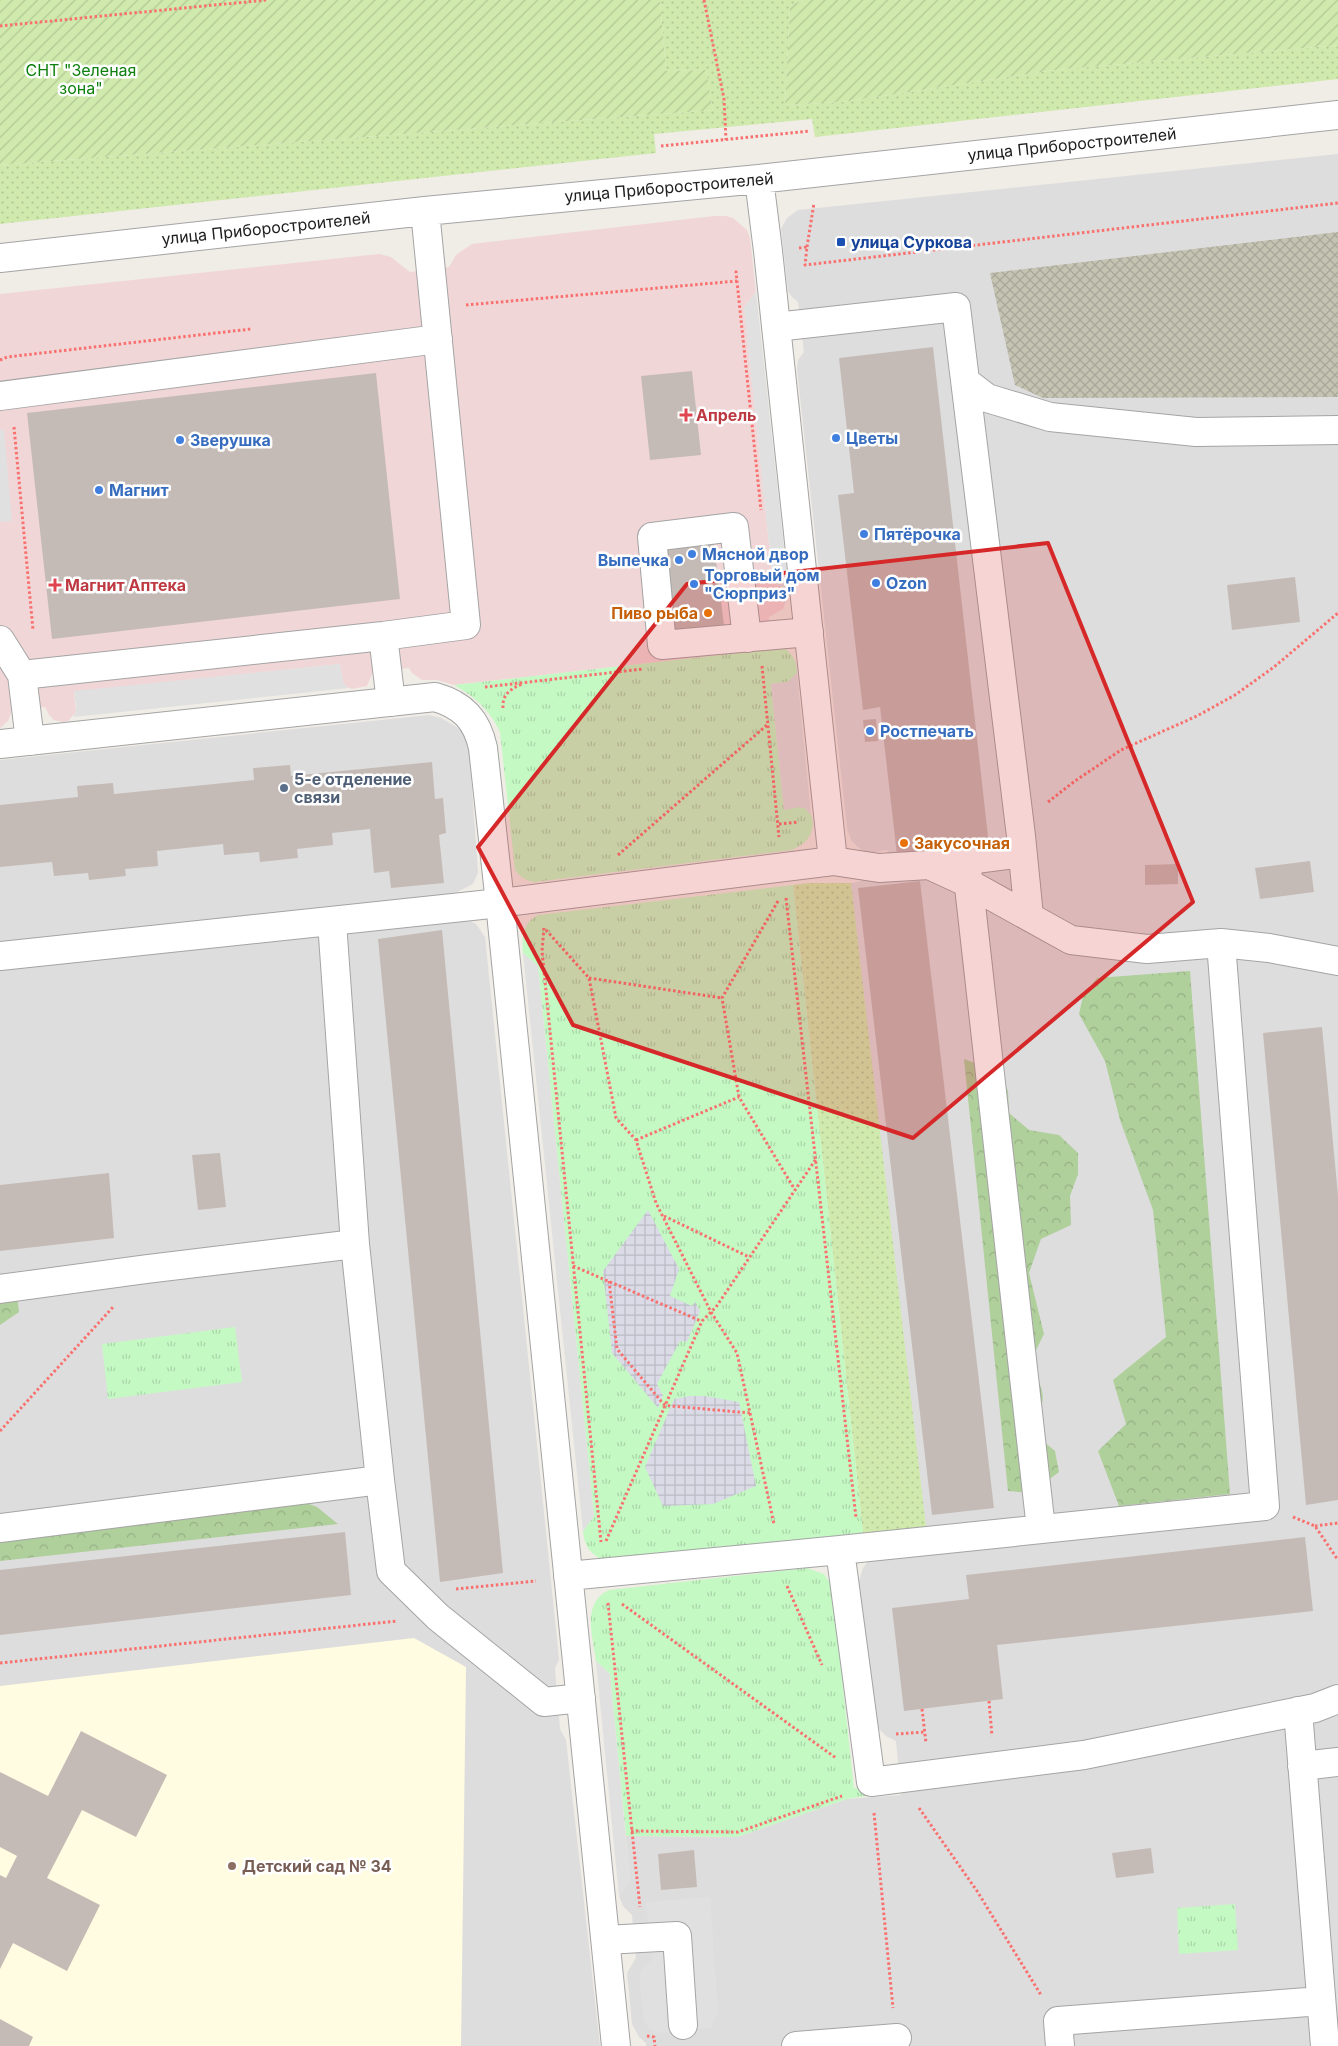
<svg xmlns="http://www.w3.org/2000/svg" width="1338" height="2046" font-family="Inter,sans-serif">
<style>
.residential{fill:#dedddd}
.commercial{fill:#f1d6d7}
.education{fill:#fffce1}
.construction{fill:url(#construction-cross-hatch)}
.grass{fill:url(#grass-dots)}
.forest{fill:url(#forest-crowns)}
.park{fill:url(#park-tufts)}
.garden{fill:url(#garden-furrows)}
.parking{fill:#e0e0e0}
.plaza{fill:url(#plaza-grid)}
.building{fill:#c5bbb6}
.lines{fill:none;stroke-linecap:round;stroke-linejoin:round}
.minor-casing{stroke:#a4a4a4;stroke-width:30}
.path{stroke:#f9716f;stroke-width:3;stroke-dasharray:2.5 2.5;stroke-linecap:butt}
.minor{stroke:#fff;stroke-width:28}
.marked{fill:#d62828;fill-opacity:0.2;stroke:#d62828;stroke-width:4;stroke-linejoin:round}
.transit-dot{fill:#1a4fb4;stroke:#fff;stroke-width:2}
.health-dot{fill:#e0444e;stroke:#fff;stroke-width:2}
.shop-dot{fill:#3f7fe0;stroke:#fff;stroke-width:2}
.food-dot{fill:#e8710a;stroke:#fff;stroke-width:2}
.service-dot{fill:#5c6f8a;stroke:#fff;stroke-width:2}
.education-dot{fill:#8d6e63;stroke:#fff;stroke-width:2}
.labels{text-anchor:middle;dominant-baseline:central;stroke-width:5;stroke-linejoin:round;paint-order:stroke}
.park-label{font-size:16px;fill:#0d7f0c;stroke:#fff}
.street-label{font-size:16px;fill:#202020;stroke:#fff}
.transit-label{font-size:16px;font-weight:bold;fill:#164399;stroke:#fff;text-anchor:start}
.health-label{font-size:16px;font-weight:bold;fill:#be3a42;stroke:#fff;text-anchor:start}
.shop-label{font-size:16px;font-weight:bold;fill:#366cbe;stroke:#fff;text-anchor:start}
.food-label{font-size:16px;font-weight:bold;fill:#c56008;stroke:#fff;text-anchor:end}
.service-label{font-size:16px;font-weight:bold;fill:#4e5e75;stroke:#fff;text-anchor:start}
.education-label{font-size:16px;font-weight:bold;fill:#785e54;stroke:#fff;text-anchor:start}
</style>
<defs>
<pattern id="construction-cross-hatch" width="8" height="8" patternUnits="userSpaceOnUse" patternTransform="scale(1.25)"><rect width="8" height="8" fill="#c5c3b2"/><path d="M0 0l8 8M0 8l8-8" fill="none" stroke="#a9a799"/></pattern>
<pattern id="grass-dots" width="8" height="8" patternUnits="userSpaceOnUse" patternTransform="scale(1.25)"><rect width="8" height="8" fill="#d0eaad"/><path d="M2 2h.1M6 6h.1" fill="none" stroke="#b2c895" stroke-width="1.8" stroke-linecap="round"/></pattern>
<pattern id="forest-crowns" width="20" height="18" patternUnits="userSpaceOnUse" patternTransform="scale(1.25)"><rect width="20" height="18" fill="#afcf9b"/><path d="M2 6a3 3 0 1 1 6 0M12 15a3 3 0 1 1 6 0" fill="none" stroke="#96b185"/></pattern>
<pattern id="park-tufts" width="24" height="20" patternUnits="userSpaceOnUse" patternTransform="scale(1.25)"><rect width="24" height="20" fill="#c5f9c4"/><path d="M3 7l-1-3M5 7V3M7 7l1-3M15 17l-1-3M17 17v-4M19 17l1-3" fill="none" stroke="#a9d5a8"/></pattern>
<pattern id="garden-furrows" width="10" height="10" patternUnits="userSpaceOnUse" patternTransform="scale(1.25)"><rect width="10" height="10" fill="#d0eaad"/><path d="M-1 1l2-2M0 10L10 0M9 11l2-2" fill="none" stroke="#b2c895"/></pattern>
<pattern id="plaza-grid" width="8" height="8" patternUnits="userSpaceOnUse" patternTransform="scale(1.25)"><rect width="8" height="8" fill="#dadbe6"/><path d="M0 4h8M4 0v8" fill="none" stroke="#bbbcc5"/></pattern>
</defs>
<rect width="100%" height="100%" fill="#f0ece6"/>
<!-- residential -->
<path class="residential" d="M1338 154V2046H646V2043L639 2037 632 2024 627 1973 636 1958 632 1915 623 1906 619 1896 630 1880 626 1836 737 1837 847 1799 901 1795 896 1741 886 1736 879 1729 874 1720 859 1581 863 1568 867 1563 793 885 851 883 891 875 887 850 870 853 862 851 851 840 847 829 797 369 798 360 804 352 798 302 792 297 788 291 781 229 787 218 798 210Z
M429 715 441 718 460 729 466 736 469 747 478 873 473 884 457 892 460 919 468 920 476 924 485 937 559 1659 555 1669 560 1729 566 1740 600 2046H0V760Z"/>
<!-- commercial -->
<path class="commercial" d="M714 216H726L733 218 747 230 750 238 756 292 744 307 773 582 789 592 783 609 769 617 772 649 454 685 437 680H422L412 673 409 668 373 672 367 686 352 689 345 686 343 682 340 664 74 692 76 712 68 721 62 722 54 720 49 715 45 707 12 711 8 721 0 728V294L379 254 391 257 410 272 449 267 456 255 472 244Z"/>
<!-- education -->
<path class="education" d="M414 1638 466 1667 461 2046H0V1686Z"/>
<!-- construction -->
<path class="construction" d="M1338 232V397L1043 398 1015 385 990 273Z"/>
<!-- grass -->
<path class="grass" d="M660 0H803L790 5 785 105 842 102 1055 70 1338 45V79L815 137 812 119 654 134 656 153 0 224V165L713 110 706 70 666 71Z
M809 883H851L926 1527 863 1533 793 885Z"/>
<!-- forest -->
<path class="forest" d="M1190 971 1230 1494 1119 1506 1098 1451 1126 1424 1113 1380 1166 1337 1153 1210 1120 1120 1105 1061 1079 1014 1083 996 1097 978Z
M964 1059 998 1071 1008 1091 1009 1113 1029 1130 1059 1135 1078 1153V1174L1070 1196 1071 1225 1041 1239 1029 1273 1044 1334 1029 1364C1048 1395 1046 1400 1031 1431L1055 1451 1059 1472 1031 1493 1008 1491Z
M0 1294H17L19 1312 0 1325Z
M296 1499 317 1507 338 1524 0 1561V1536Z"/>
<!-- park -->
<path class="park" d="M772 649H786C794 657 797 662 797 673L788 682 771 684 784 809C789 809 794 807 799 807 817 808 815 832 806 841 802 845 797 847 792 850L535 882C526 881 520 877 515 870L500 732C490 710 475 697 454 685Z
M793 885 863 1533 604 1560C590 1555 584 1545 583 1531L594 1516 538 966 523 953C522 937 522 923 538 915Z
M235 1327 242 1382 108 1399 102 1344Z
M807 1568 824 1574 832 1586 854 1788H865L866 1796 847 1799 737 1837 626 1836 610 1674 596 1661C593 1637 581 1603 609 1590Z
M1235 1904 1238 1950 1179 1954 1177 1908Z"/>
<!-- garden -->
<path class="garden" d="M0 0H660L666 71 706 70 713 110 0 165Z
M803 0H1338V45L1055 70 842 102 785 105 790 5Z"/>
<!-- parking -->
<path class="parking" d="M756 292 789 592 773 582 744 307Z
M0 430H4L12 521 0 522Z
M340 664 343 682 348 688 73 717 76 712V704L74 691Z
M797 673 811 815 806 809 800 807 784 810 771 684 788 682Z
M523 953 538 966 594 1516 583 1531Z
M596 1661 610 1674 630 1880 619 1896Z
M710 1897 718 2013 711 2028 659 2033 649 2029 644 2020 639 1975 644 1966 652 1961 646 1902Z"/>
<!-- plaza -->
<path class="plaza" d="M648 1210 679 1269 670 1296 692 1306 695 1302 700 1311 687 1342 680 1341 657 1384 663 1395 658 1408 612 1353 603 1271Z
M689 1396H705L739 1402 756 1486 713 1504 663 1506 645 1467 674 1399Z"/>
<!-- building -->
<path class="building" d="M933 347 989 845 897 855 880 707 863 710 838 495 854 493 839 358Z
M692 371 701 455 650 460 641 376Z
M376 373 400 599 52 639 27 413Z
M713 537 724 625 675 631 665 543Z
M1295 577 1300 622 1232 630 1227 585Z
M876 719 878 741 865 742 863 720Z
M432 762 435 799 443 798 446 833 439 835 444 883 391 888 389 871 374 873 370 829 332 833 333 845 297 849 298 858 260 862 259 852 224 855 223 844 157 851 158 866 125 869 126 876 89 880 88 873 54 876 52 862 0 867V805L78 797 77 786 113 783 114 794 254 780 253 768 290 765 291 776Z
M1310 861 1314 892 1260 899 1255 868Z
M1178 864V884L1145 885V865Z
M920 881 994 1508 932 1515 858 888Z
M442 930 503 1573 440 1582 378 939Z
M1322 1027 1338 1195V1500L1306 1505 1263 1033Z
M220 1153 226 1207 198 1210 192 1155Z
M109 1173 114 1238 0 1251V1185Z
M345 1532 351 1595 0 1635V1570Z
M1305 1537 1313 1611 997 1645 1003 1699 904 1711 892 1608 969 1599 966 1575Z
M81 1731 167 1775 136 1837 82 1810 47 1878 100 1905 67 1971 13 1943 0 1969V1875L6 1878 17 1856 0 1847V1772L48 1796Z
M1151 1848 1154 1873 1116 1878 1112 1853Z
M694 1850 697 1887 661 1890 658 1854Z
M0 2019 33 2037 29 2046H0Z"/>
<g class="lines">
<defs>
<path id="minor" d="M759 179 768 251 833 861
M0 258 425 211 759 179 1338 115
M776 327 956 307 1021 836 1029 916
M966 382 987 398 1050 417 1196 432 1338 430
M0 396 438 339
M383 636 391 702
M747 638 734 527 652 537 662 645 809 632
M0 640 22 675 30 741
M22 675 383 636 466 625 425 211
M0 744 435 697C463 705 477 720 483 748L500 903 616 2046
M929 865 968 883 1071 940 1147 949 1221 943 1265 1506 840 1550 871 1782 1084 1755 1315 1708 1338 1699
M967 869 1041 1529
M1221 943 1269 948 1338 961
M0 956 500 903 833 861 879 868 929 865 1022 853
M355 1244 380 1480
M0 1289 147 1269 355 1244 332 922
M0 1528 380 1480 391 1571 438 1617 544 1702 581 1698
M568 1576 840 1550
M1298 1711 1325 2046
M1302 1766 1338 1762
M606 1940 677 1936 683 2025
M796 2046 897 2038
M1060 2046 1058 2021 1321 2001"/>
</defs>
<!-- minor casing -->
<use href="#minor" class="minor-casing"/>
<!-- path -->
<path class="path" d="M704 0 724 99 726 140
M0 26 266 0
M661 146 810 131
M807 247 814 203
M799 248 807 247 805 265 1338 203
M737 271 736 272 761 510
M466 305 737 281
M0 360 7 357 251 329
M14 427 33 630
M762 666 779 837
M485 687 643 669
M503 708C502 695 510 689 522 684
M1048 802 1075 781 1121 750 1197 716 1235 695 1274 667 1338 613
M779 824 798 822
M618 855 767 725
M786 898 856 1518
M778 901 722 998 739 1097 795 1190
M544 928 542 951 601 1542
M546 930 589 978 616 1118 636 1140 656 1203 711 1312 737 1353 774 1524
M589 978 722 998
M636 1140 739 1097
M664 1216 749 1257
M573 1266 701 1321
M609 1281 617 1349 661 1401 665 1405 671 1406 750 1413
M0 1431 114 1306
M1293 1517 1315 1526 1338 1560
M1315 1526 1338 1523
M606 1541 702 1321 716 1307 816 1159
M787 1586 822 1665
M456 1589 536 1581
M608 1603 640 1907
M622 1604 836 1758
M0 1663 397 1621
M989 1701 992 1736
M922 1709 926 1743
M896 1734 925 1732
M919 1808 977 1891 1041 1995
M874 1813 893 2008
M631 1831 738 1832 842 1796
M647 2036 654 2037 655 2046"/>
<!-- minor -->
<use href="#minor" class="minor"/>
</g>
<!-- marked area -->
<path class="marked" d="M1048 543 1193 902 913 1138 573 1025 478 847 687 584Z"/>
<!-- markers -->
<rect class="transit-dot" x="836" y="237" width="10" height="10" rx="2.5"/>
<g class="health-dot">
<path d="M683.5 407.5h5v5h5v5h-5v5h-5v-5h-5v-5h5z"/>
<path d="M52.5 577.5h5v5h5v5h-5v5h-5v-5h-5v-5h5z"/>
</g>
<g class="shop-dot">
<circle cx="836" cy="438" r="5"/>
<circle cx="180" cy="440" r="5"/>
<circle cx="99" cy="490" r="5"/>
<circle cx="864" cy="534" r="5"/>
<circle cx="692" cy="554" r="5"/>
<circle cx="679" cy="560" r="5"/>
<circle cx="876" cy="583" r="5"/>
<circle cx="694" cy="584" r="5"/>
<circle cx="870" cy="731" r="5"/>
</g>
<g class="food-dot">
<circle cx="708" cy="613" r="5"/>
<circle cx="904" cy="843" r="5"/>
</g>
<circle class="service-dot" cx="284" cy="788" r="5"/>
<circle class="education-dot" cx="232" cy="1866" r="5"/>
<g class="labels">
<!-- park labels -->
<g class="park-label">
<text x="81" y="70">СНТ "Зеленая<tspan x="81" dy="18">зона"</tspan></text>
</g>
<!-- street labels -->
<g class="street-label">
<text transform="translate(1072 144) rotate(-6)">улица Приборостроителей</text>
<text transform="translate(669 187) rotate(-5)">улица Приборостроителей</text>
<text transform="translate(266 228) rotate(-6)">улица Приборостроителей</text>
</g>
<!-- transit labels -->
<g class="transit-label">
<text x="851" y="242">улица Суркова</text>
</g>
<!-- health labels -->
<g class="health-label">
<text x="696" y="415">Апрель</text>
<text x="65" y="585">Магнит Аптека</text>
</g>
<!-- shop labels -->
<g class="shop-label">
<text x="846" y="438">Цветы</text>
<text x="190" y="440">Зверушка</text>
<text x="109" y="490">Магнит</text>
<text x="874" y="534">Пятёрочка</text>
<text x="702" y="554">Мясной двор</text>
<text x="669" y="560" text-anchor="end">Выпечка</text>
<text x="704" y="575">Торговый дом<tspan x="704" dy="18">"Сюрприз"</tspan></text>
<text x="886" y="583">Ozon</text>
<text x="880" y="731">Ростпечать</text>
</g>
<!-- food labels -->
<g class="food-label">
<text x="698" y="613">Пиво рыба</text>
<text x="914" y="843" text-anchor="start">Закусочная</text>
</g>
<!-- service labels -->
<g class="service-label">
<text x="294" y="779">5-е отделение<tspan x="294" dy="18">связи</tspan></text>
</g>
<!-- education labels -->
<g class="education-label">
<text x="242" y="1866">Детский сад № 34</text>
</g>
</g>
</svg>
